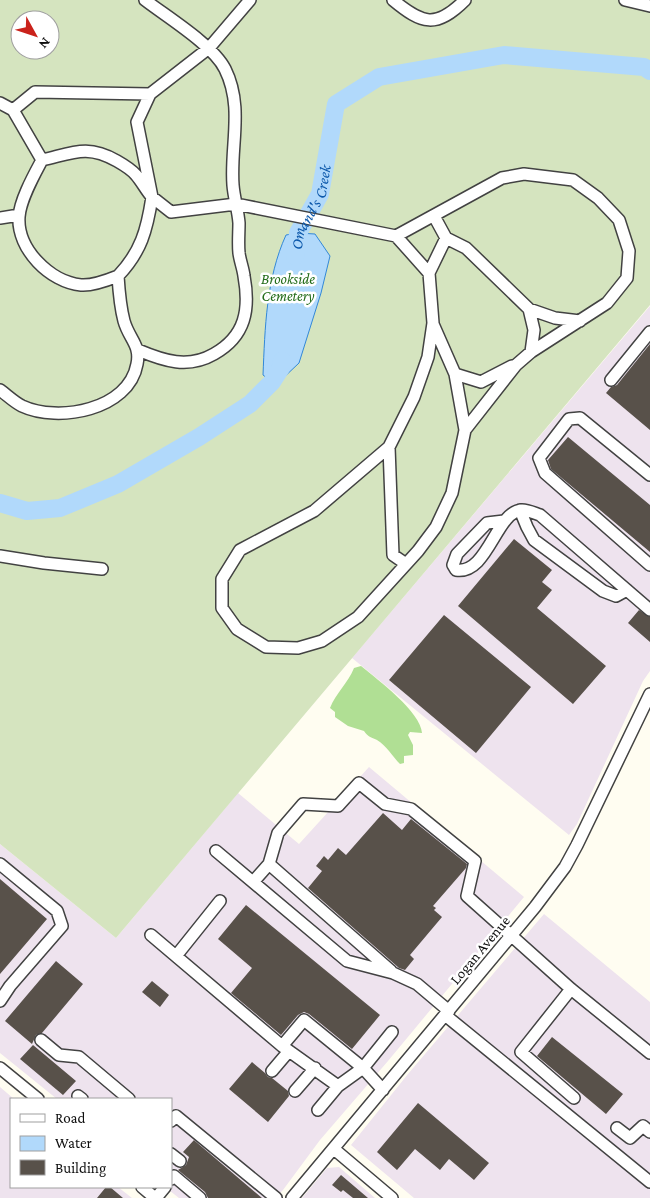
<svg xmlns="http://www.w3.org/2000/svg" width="650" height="1198" font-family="'Crimson Pro',serif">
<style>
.industrial{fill:#eee3ee}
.forest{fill:#b0df94}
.cemetery{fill:#d5e4bf;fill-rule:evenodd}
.water{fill:#b1d9fb;stroke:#3288d8}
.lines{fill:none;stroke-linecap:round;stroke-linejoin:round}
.river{stroke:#b1d9fb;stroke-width:18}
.building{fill:#58514a}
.minor-casing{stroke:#424242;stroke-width:14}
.minor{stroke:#fff;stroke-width:11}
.labels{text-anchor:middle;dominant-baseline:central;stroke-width:5;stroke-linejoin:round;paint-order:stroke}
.park-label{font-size:15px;font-style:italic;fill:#236c19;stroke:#fff}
.street-label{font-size:15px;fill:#0f0f0f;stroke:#fff}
.water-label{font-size:16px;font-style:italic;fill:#0d59ab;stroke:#fff}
</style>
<rect width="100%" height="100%" fill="#fffdf1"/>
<!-- industrial -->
<path class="industrial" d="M650 306V671L643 681 577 824 569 835 352 658Z
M369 767 524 897 388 1061 320 1140 283 1190 275 1198H179L165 1187H171V1099H57L0 1053V844L116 938 238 793 299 844Z
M544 914 650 1002V1198H414L351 1145 408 1074Z
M0 1087 14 1099H11V1187H118L132 1198H0Z
M339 1167 375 1198H302L327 1168Z"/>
<!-- forest -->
<path class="forest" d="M361 666C378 680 421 712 422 733L410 732 408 735 413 745V755L404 756V763L400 764C393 757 386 745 377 740 371 737 368 737 364 731L348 726 335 717V712L330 708C336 693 348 683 354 668Z"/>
<!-- cemetery -->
<path class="cemetery" d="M0 0H650V305L116 938 0 844ZM20 20H50V50H20Z"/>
<!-- water -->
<path class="water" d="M298 233 315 234 330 256 321 293 299 363 280 381 272 382 263 375C265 328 266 279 286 235Z"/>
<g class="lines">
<!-- river -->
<g class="river">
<path id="s1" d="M295 256 298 233 320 194 336 104 379 77 504 55 644 67 650 71"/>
<path d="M0 503 27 511 60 508 118 484 199 437 250 404 272 382 281 368 282 361"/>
</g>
</g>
<!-- building -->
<path class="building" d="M650 344V430L606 393 611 387 617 385Z
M568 437 650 505V552L551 469 548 460Z
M514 539 552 570 542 582 552 590 537 608 606 666 573 704 458 606Z
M639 610 650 617V642L628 623Z
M444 615 531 687 476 753 389 680Z
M383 813 402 830 411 819 467 864 466 868 433 906 436 908 434 910 442 917 410 955 414 959 405 970 399 968 382 953 308 888 322 871 316 866 324 856 328 860 338 848 346 855Z
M0 879 47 919 0 974Z
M246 905 380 1015 352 1049 309 1014 304 1012 298 1015 281 1035 231 993 252 968 218 939Z
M56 961 83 984 42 1033 36 1035 32 1044 5 1021Z
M152 981 169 995 160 1007 142 992Z
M552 1037 623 1094 606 1114 537 1056Z
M33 1045 76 1081 63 1095 20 1059Z
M252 1062 265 1073 268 1077 272 1078 288 1091 289 1096 268 1122 229 1089Z
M418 1103 489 1163 474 1180 449 1159 440 1170 415 1149 397 1170 377 1152Z
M194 1140 195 1141 262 1198H208L205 1192 178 1170 186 1165 189 1157 183 1152Z
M341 1175 368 1198H353L343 1190 341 1192 332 1185Z
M106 1187H110L123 1198H97Z"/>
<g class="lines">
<defs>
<path id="minor" d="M393 0C422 24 436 29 465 0
M625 0 650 6
M150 94 209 48 250 0
M0 103 13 110
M42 160C73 153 87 144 117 161 124 165 131 169 136 175 142 182 146 190 152 197 147 230 141 252 118 276
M0 218 19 215
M446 238 466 248 529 309 534 330 531 352
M429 273 446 238 434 216
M529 309 555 318 580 321
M433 324 455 374 481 382 512 366
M138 350C164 361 188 369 214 354 246 336 250 309 244 276 243 268 240 261 239 253 238 243 239 233 239 223 238 210 234 198 233 185 230 146 244 107 225 69 213 45 167 17 145 0
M455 374 465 430
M611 380 650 332
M0 390C7 395 14 402 22 406 58 423 129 410 137 364 141 345 129 339 124 321 120 306 119 292 118 276 108 280 92 286 81 285 50 282 17 249 19 217 20 200 34 175 42 160L13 110 35 92 150 94 137 122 152 197 171 212 236 204 396 236 502 178 524 174 573 180 598 198 619 220 629 251 627 278 607 303 531 352 516 365 465 430 452 493 436 527 418 551 358 617 322 641 298 648 266 647 237 629 222 608V579L240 550 314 511 389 447 414 397 428 357 433 323 429 273 396 236
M389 447 393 555 406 564
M650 475 580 418 569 419 539 458 545 473 650 565
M520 510 527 527 534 540 603 591 616 596 627 590
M504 521 487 523 457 554 453 565 456 570C488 575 496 511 522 510 528 510 534 513 540 515L650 610
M0 556 44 563 102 569
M216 851 347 961 393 973 417 984 449 1011
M0 864 57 911 62 926 10 986 0 1001
M269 864 278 833 303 804 338 806 359 783 385 804 411 809 475 861 467 896 571 989 650 1053
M253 882 269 864 391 971
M151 935 282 1046 338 1086 363 1068 383 1090
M176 956 220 901
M571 989 521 1052 574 1098
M445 1015 650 1182
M41 1040 59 1055 79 1057 129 1099
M282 1046 304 1020 363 1068 392 1032
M0 1068 38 1099
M272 1071 289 1051
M295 1091 315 1068
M78 1096 82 1099
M318 1110 338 1086
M171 1121 176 1116 276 1198
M617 1128 630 1138 643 1126 650 1132
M334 1149 392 1198
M171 1154 180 1161
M171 1179 174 1176 200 1198
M142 1187 155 1198
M156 1198 165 1187
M292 1198 535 907 565 867 577 845 650 694"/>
</defs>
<!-- minor casing -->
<use href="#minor" class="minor-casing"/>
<!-- minor -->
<use href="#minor" class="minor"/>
</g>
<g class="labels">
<!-- park labels -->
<g class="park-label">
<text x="288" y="279">Brookside<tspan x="288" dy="17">Cemetery</tspan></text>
</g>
<!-- street labels -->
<g class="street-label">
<text transform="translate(480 950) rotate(-50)">Logan Avenue</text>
</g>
<!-- water labels -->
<g class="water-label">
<text stroke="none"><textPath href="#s1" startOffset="52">Omand's Creek</textPath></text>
</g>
</g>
<!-- legend -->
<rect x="10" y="1098" width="162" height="90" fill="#ffffff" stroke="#9f9f9f"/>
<rect x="20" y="1114" width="25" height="8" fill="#ffffff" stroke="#9f9f9f"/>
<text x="55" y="1123" font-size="15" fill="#0f0f0f">Road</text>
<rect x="20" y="1136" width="25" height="15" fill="#b1d9fb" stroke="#9f9f9f"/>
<text x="55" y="1148" font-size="15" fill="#0f0f0f">Water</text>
<rect x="20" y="1160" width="25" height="15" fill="#58514a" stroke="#9f9f9f"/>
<text x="55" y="1173" font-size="15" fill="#0f0f0f">Building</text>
<!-- north arrow -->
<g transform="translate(35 35) rotate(130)"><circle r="24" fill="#ffffff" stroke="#9f9f9f"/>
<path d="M0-4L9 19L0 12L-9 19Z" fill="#ca221b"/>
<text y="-8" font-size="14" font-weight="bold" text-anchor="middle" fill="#0f0f0f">N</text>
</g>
</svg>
